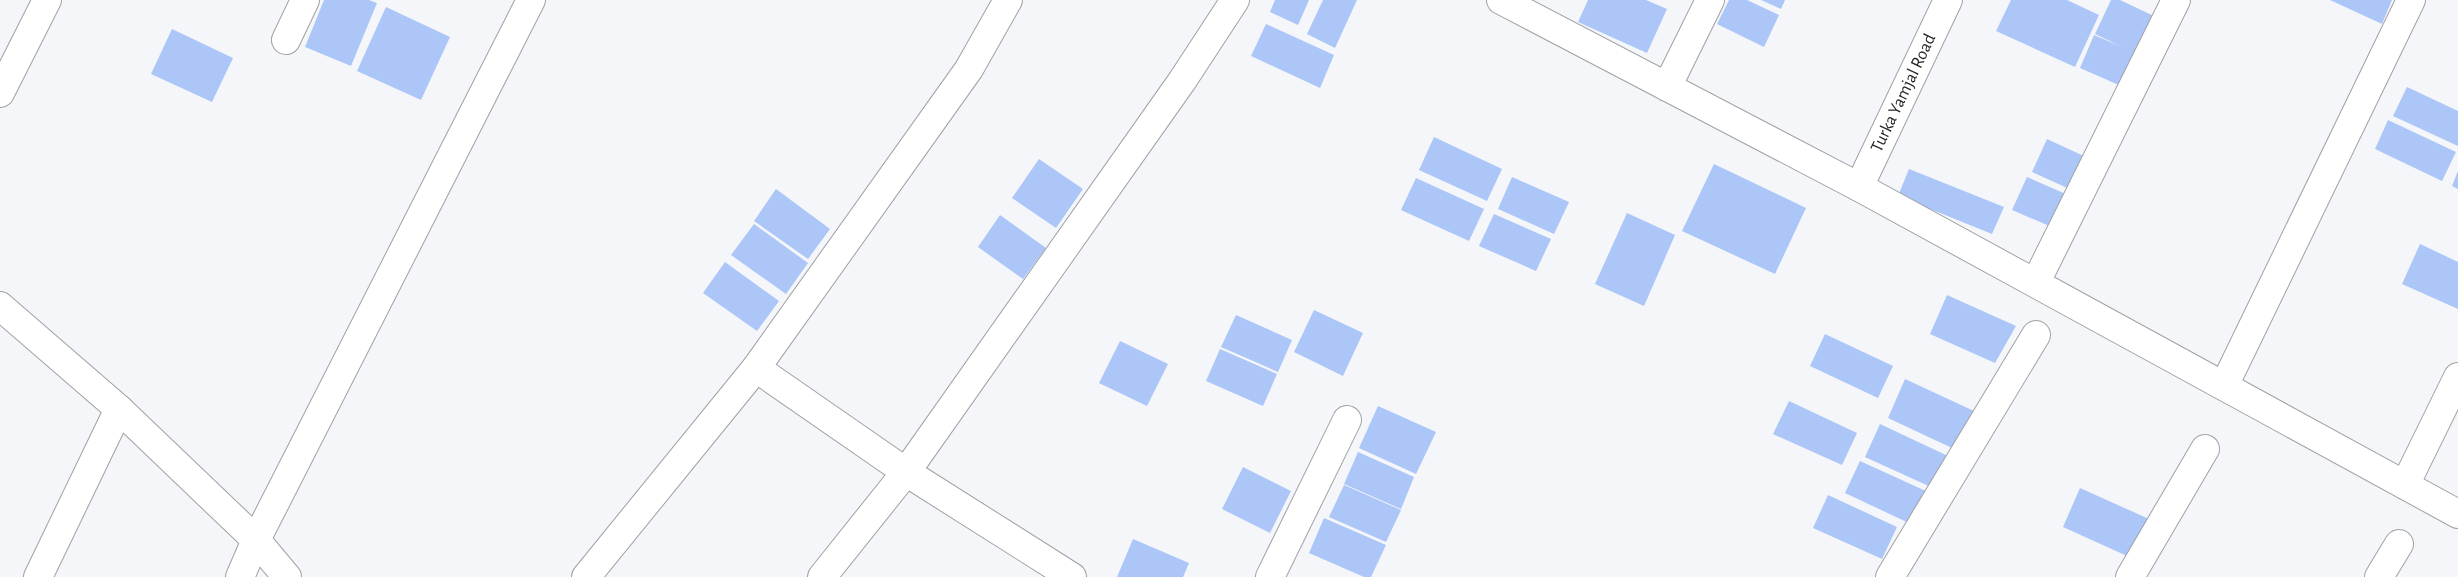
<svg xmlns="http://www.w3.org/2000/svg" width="2458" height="577" font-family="'Alegreya Sans',sans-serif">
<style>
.building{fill:#acc6f8}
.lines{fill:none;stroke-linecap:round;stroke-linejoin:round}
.street-casing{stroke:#9fa1a4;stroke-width:30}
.secondary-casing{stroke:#9fa1a4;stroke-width:30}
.street{stroke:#fff;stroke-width:28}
.secondary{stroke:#fff;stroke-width:28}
.labels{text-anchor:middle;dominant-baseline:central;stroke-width:4.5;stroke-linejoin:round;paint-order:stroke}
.street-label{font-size:18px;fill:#272729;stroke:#fff}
</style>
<rect width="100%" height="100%" fill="#f4f6f9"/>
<!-- building -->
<path class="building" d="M324 0H369L377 3 351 66 305 47Z
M1275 0H1309L1298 25 1270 12Z
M1323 0H1357L1335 48 1307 34Z
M1588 0H1646L1667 9 1647 53 1578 22Z
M1729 0H1747L1779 15 1764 47 1717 24Z
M1761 0H1785L1781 9Z
M2011 0H2067L2099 15 2075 67 1996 31Z
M2111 0H2120L2156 17 2121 86 2080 68 2094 35 2122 47 2095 34Z
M2330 0H2392L2382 24Z
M386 7 450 37 421 100 357 71Z
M1266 24 1334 55 1320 88 1251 56Z
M172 29 233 58 212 102 151 74Z
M2407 87 2458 111V146L2393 116Z
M2388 120 2456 152 2442 181 2375 149Z
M1434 137 1502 169 1487 201 1419 170Z
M2047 139 2088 158 2074 191 2032 172Z
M1039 159 1083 189 1056 228 1012 198Z
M1714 164 1806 208 1775 274 1682 231Z
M1909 169 2004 207 1992 234 1898 196Z
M2458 171V189L2452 186Z
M1512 177 1569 202 1554 234 1498 209Z
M2027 177 2068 195 2054 228 2012 210Z
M1416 178 1484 209 1469 241 1401 210Z
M776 189 830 229 808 259 754 221Z
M1627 213 1675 235 1644 306 1595 284Z
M1494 214 1551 239 1536 271 1479 246Z
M1000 215 1046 248 1023 279 978 247Z
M754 224 808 263 786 294 731 255Z
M2420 244 2458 262V309L2402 284Z
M725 262 779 301 757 331 703 293Z
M1947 295 2016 326 1995 363 1930 334Z
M1314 310 1363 333 1343 376 1294 352Z
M1236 315 1292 340 1278 372 1221 347Z
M1825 334 1893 366 1878 398 1810 366Z
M1120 341 1168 364 1147 406 1099 383Z
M1220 349 1277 374 1263 406 1206 381Z
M1905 379 1974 411 1952 448 1888 418Z
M1789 401 1857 433 1842 465 1773 434Z
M1378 406 1436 432 1416 474 1359 448Z
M1880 424 1948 456 1933 488 1865 457Z
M1358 452 1414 477 1401 509 1344 484Z
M1860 461 1928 492 1913 525 1845 493Z
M1243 467 1291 491 1270 533 1222 509Z
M1344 485 1401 510 1386 542 1329 517Z
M2080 488 2149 519 2127 556 2063 527Z
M1828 495 1897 527 1882 559 1813 528Z
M1324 518 1386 545 1371 577H1364L1309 553Z
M1133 539 1189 563 1183 577H1117Z"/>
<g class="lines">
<defs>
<g id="street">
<path d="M1501 0 1859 187 2458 514"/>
<path d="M286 40 305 0"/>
<path d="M1667 87 1710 0"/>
<path d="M0 93 47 0"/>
<path id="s1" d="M1859 187 1948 0"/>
<path d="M2036 282 2176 0"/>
<path d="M756 368 906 472 1072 577"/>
<path d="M2224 386 2411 0"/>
<path d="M2405 485 2458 377"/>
<path d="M38 577 119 409"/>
<path d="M240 577 256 540 531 0"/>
<path d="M586 577 756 368 969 69 1008 0"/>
<path d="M822 577 906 472 1182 81 1235 0"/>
<path d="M1270 577 1347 420"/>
<path d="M1890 577 2036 335"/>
<path d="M2130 577 2205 449"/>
<path d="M2379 577 2399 544"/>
</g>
<path id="secondary" d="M0 306 119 409 256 540 287 577"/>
</defs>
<!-- street casing -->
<use href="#street" class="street-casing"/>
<!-- secondary casing -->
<use href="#secondary" class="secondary-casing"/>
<!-- street -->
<use href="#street" class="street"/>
<!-- secondary -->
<use href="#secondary" class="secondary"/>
</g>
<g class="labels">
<!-- street labels -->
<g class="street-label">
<text stroke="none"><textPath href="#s1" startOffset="104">Turka Yamjal Road</textPath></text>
</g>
</g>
</svg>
